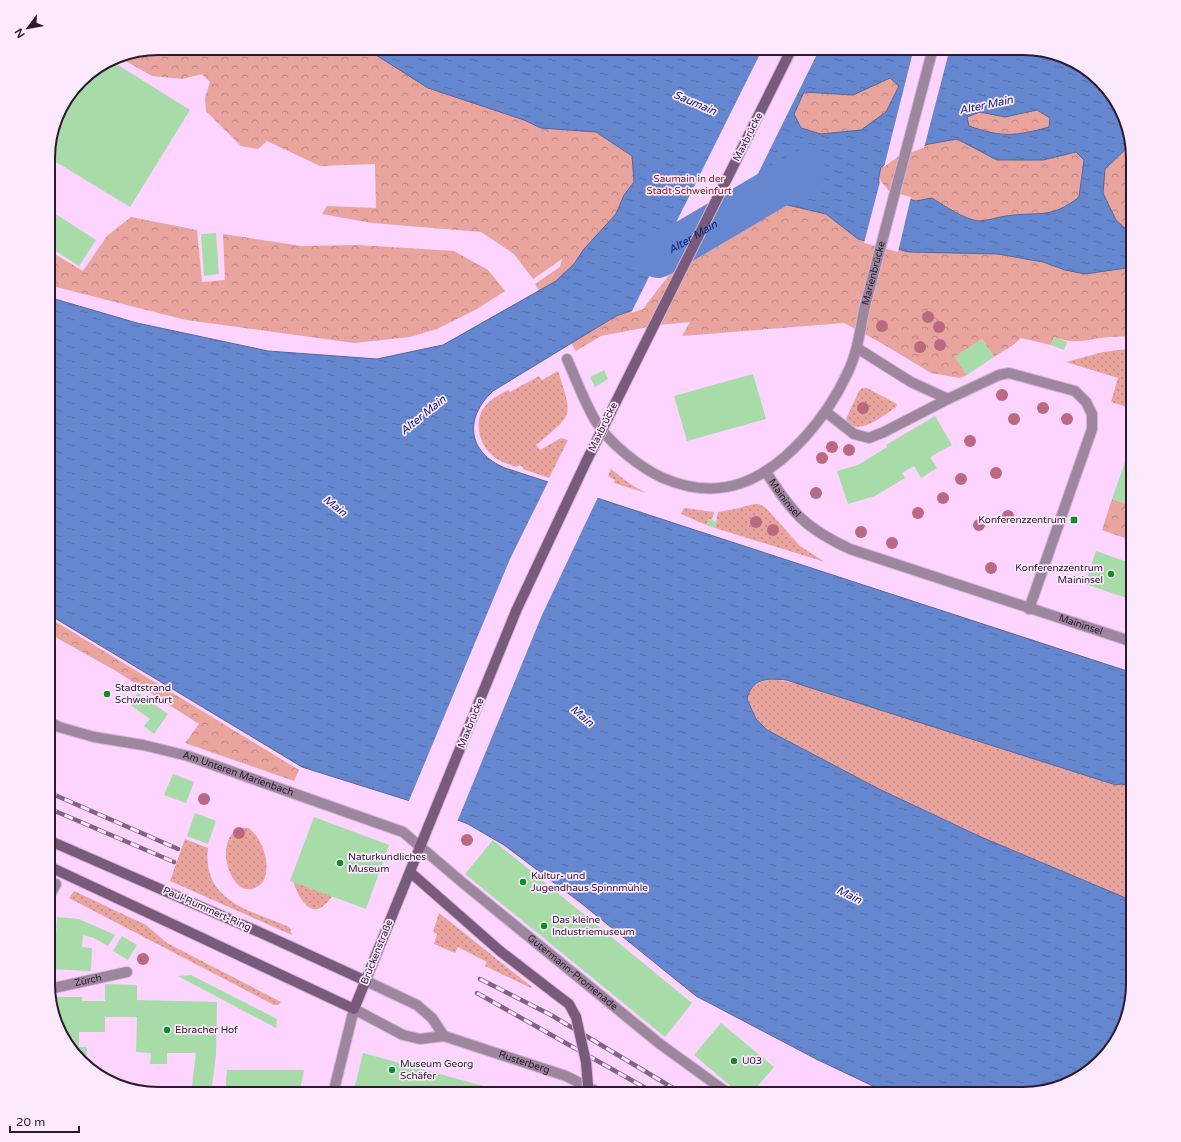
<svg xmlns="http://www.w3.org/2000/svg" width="1181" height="1142" font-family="'Varela Round',sans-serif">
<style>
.grass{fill:url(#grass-dots)}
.forest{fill:url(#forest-crowns)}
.water{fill:url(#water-ripples);stroke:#54669f;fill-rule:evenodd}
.pier{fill:#fcd4ff}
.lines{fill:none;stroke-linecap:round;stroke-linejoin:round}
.river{stroke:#6587d0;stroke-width:42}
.building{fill:#a7dba7}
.minor-casing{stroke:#d6b2d9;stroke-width:12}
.secondary-casing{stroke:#d6b2d9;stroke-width:12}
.minor{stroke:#9c879d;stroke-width:10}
.secondary{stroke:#785a7a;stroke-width:10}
.rail-casing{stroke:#806582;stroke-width:4.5}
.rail{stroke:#fde9fe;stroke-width:3;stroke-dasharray:9;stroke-linecap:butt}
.secondary-bridge-casing{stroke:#d6b2d9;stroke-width:12;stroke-linecap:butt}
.secondary-bridge{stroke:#785a7a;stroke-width:10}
.tree{fill:#bb6981}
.poi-dot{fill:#0a9124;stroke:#fde9fe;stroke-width:1.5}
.labels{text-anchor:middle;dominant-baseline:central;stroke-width:3.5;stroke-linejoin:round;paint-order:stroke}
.street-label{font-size:10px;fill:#2b192d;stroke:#fde9fe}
.park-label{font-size:10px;fill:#85121a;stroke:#fde9fe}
.poi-label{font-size:10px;fill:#2b192d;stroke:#fde9fe;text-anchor:start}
.water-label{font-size:11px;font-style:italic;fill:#072278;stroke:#fde9fe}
.rim{fill:none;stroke:#2b192d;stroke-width:2}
</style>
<defs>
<pattern id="grass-dots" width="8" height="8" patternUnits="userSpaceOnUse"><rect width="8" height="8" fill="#e9a49e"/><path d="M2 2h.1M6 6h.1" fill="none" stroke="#bd8581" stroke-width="1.8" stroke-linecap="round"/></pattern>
<pattern id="forest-crowns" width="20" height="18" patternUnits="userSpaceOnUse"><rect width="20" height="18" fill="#e9a49e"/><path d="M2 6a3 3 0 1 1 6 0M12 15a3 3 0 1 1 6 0" fill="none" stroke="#bd8581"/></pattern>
<pattern id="water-ripples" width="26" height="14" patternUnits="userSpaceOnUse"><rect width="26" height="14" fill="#6587d0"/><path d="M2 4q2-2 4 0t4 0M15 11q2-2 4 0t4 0" fill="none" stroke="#536ea9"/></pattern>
</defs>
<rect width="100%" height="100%" fill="#fcd4ff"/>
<!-- grass -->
<path class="grass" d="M1128 349H1133V409L1111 402 1118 378 1066 362 1103 352Z
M558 371C573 418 574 413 536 445L540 450 561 438 568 440 549 478 523 469V467L519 465 517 467C511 465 503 463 497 459 481 449 473 426 483 409 489 400 499 395 508 390L510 392 539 376 542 380Z
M862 388H867L897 404 896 407C884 415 856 439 846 419L859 391Z
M611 469 630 484 646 493 614 483 615 480 608 476Z
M754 504H759L766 508 800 546 825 562 715 528 718 512 735 509Z
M684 508 714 512 712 520 709 519 706 525 681 514Z
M775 679 807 686 1116 785 1121 784 1133 787V901L981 837 879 789 767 730 756 719 747 699C751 683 760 681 775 679Z
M239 828H249C252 831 255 834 257 837 266 849 273 878 257 887 237 898 225 867 226 853 227 841 229 834 239 828Z
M185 839 208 848C202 900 248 910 287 926L290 928 292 935 170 881Z
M293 881 332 896C314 924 300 902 293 881Z
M74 891 146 925 167 943 281 1002 278 1005H274L69 898Z
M439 913 532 987 531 988 485 966 487 962 458 947 455 953 434 944 437 934 433 932Z"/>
<!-- forest -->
<path class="forest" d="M158 48H1030L1071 59 1105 85 1125 116 1133 158V336C1122 337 1111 336 1101 338 1082 341 1073 344 1054 337L1051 345 1021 338 1012 346 994 357 982 339 955 357 967 375 960 378 931 373 883 344 844 323 682 336 690 322 658 325 601 336 576 351 535 284 560 267 562 259 533 279 514 254 481 232 372 223 322 214 327 206 376 208 375 164 320 166 267 141 258 149 241 146 206 111 205 98 210 82 202 74 182 79 152 76 117 56Z
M131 217 197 230 202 282 225 280 223 234 301 246 358 245 454 251 488 270 505 291 477 309 437 329 410 337 354 343 186 320 48 285V250L83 271 107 236Z
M1112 499 1133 506V541L1102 530Z
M48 617 299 770 294 781 185 743 199 724 116 671 48 633Z"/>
<!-- water -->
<path class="water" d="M365 48H1011L1026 52 1037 50 1071 59 1105 85 1125 116 1130 145 1105 169 1103 193 1116 220 1128 231 1133 230V267L1085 274 1065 270 1043 262 998 254 909 252 858 239 826 214 762 199 735 203 700 231 642 307 616 316 493 391C464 418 467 452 505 468L1133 673V787L1121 784 1116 785 786 680C767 678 752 678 747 699L756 719 767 730 879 789 981 837 1133 901V984L1125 1026 1096 1066 1065 1086 1023 1094H890L818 1060 696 996 581 903 504 845 468 824 407 800 302 767 48 614V297L137 323 268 351 377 359 443 345 556 281 574 264 584 249 616 214 624 195 634 182 632 156 596 132 541 128 524 120 428 88ZM890 78 899 86 886 112 861 130 821 134 801 128 794 114 804 92 853 95ZM1037 110 1050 118 1049 127C1016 136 1003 138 969 126L967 117 980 112 1005 117ZM957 139 997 160H1043L1076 152 1084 160 1079 197C1050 220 1039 211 1006 216 998 217 987 221 979 221 965 220 943 205 932 198L916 201 887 193 878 181 881 167 898 154 929 144Z"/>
<!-- pier -->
<path class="pier" d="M763 48H820L743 204H735L702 232 643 309 631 313Z
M914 48H950L924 148 899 156 884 167Z
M881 178 880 180 889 191 911 197 898 252 864 243Z
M549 480 598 497 542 615 457 822 408 803 510 559Z"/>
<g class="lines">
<!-- river -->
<path class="river" id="s1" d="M658 257 804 171"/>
</g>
<!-- building -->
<path class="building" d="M110 60 190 110 130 207 48 157 59 110 85 76Z
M48 209 96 240 79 266 48 246Z
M216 233 219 274 204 276 201 234Z
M1054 337 1067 342 1064 350 1051 345Z
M982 339 994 357 967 375 955 357Z
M604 370 608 379 595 387 590 377Z
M753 374 766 419 687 441 674 396Z
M935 416 952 445 930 457 937 468 921 478 914 466 902 473 905 478 875 496 848 504 837 471 858 465 887 447 886 445Z
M1133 439V506L1112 499Z
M709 519 717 522 715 528 706 525Z
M1096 551 1133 564V600L1085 584Z
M138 693 168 714 154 734 144 726 150 719 129 704Z
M173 774 194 782 186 803 164 795Z
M195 813 216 821 208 844 187 836Z
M314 817 389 845 366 909 290 881Z
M493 840 692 1003 665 1037 465 874Z
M57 917 79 919 115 935 108 946 94 938 83 935 82 947 92 948 91 971 51 969 53 934H56Z
M122 936 137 945 128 960 113 951Z
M191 975 277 1019 276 1028 178 976Z
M105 984 137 985V1000L217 1002 216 1054 211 1094H191L196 1053H167V1064H150L151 1053 136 1052 137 1017H105V1032H79V1047H87L86 1064 76 1057 56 1026 53 1007V997H82V1001H105Z
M721 1023 774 1067 751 1094H740L694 1055Z
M363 1053 513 1094H353Z
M227 1070H304L299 1094H225Z"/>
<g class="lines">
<defs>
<g id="minor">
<path d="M857 348 911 382 948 399 999 375 1009 373 1075 391 1086 402 1092 414V429L1029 609"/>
<path id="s2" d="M567 359C576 379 584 401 595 420 609 443 639 467 663 478 721 503 765 481 805 437 822 418 836 398 847 374 857 354 860 332 864 310L933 48"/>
<path d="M826 412 854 434 869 438 884 432 948 399"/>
<path id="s3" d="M766 472C792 513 805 528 850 549L1133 642"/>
<path id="s4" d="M48 721 59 727 94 737 143 745 188 756 403 832 463 883 660 1044 729 1094"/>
<path d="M48 906 50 895 56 884"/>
<path d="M366 981 417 1005 432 1018 444 1036"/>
<path id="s5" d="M49 989 127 972"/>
<path id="s6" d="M333 1094 354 1009 403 1035 420 1039 444 1036 566 1076 602 1094"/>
</g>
<path id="secondary" d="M48 840 259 932 366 981
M48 866 354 1009 516 611
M410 872 500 951 557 995 569 1004 576 1017"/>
</defs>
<!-- minor casing -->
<use href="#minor" class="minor-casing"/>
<!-- secondary casing -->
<use href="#secondary" class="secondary-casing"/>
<!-- minor -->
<use href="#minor" class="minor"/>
<!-- secondary -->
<use href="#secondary" class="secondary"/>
<defs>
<path id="rail" d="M48 792 178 849
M48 808 174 862
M480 979 551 1015 683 1094
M477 993 656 1094"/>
</defs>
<!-- rail casing -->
<use href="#rail" class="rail-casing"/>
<!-- rail -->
<use href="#rail" class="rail"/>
<defs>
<path id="secondary-bridge" d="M516 611 585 464 792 48
M576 1017 586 1062 588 1086"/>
</defs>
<!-- secondary-bridge casing -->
<use href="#secondary-bridge" class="secondary-bridge-casing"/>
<!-- secondary-bridge -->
<use href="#secondary-bridge" class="secondary-bridge"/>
</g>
<!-- trees -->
<g class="tree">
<circle cx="928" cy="317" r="6"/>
<circle cx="882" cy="326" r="6"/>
<circle cx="939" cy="327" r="6"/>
<circle cx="940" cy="345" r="6"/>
<circle cx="920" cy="347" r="6"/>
<circle cx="1002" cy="395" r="6"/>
<circle cx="863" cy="408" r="6"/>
<circle cx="1043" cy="408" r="6"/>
<circle cx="1014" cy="419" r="6"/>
<circle cx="1067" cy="419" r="6"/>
<circle cx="970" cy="441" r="6"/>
<circle cx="832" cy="447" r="6"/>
<circle cx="849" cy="450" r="6"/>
<circle cx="822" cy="458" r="6"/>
<circle cx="996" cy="473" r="6"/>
<circle cx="961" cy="479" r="6"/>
<circle cx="816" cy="493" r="6"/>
<circle cx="943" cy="498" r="6"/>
<circle cx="918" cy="513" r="6"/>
<circle cx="1008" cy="516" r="6"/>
<circle cx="756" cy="522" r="6"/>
<circle cx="979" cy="525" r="6"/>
<circle cx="773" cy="530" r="6"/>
<circle cx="861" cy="532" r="6"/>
<circle cx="892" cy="543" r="6"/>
<circle cx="991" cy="568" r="6"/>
<circle cx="204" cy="799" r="6"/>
<circle cx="239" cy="833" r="6"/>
<circle cx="467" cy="840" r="6"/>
<circle cx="143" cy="959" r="6"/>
</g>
<!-- markers -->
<g class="poi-dot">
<rect x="1070" y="516" width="8" height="8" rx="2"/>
<circle cx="1111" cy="574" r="4"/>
<circle cx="107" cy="694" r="4"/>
<circle cx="340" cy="863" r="4"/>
<circle cx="523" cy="882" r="4"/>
<circle cx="544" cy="926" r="4"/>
<circle cx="167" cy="1030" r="4"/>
<circle cx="734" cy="1061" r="4"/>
<circle cx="392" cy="1070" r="4"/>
</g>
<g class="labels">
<!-- street labels -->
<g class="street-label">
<text transform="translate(748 137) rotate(-63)">Maxbrücke</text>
<text stroke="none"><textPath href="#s2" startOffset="498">Marienbrücke</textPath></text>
<text transform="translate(603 427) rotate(-64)">Maxbrücke</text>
<text stroke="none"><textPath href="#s3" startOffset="32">Maininsel</textPath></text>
<text stroke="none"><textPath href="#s3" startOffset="359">Maininsel</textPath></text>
<text transform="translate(471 723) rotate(-68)">Maxbrücke</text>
<text stroke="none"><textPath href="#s4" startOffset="198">Am Unteren Marienbach</textPath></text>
<text transform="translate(207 909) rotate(24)">Paul-Rummert-Ring</text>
<text transform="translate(377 952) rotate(-68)">Brückenstraße</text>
<text stroke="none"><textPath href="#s4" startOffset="593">Gutermann-Promenade</textPath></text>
<text stroke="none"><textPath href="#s5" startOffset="40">Zürch</textPath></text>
<text stroke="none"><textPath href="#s6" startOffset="269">Rusterberg</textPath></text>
</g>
<!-- park labels -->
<g class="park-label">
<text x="689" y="179">Saumain in der<tspan x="689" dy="12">Stadt Schweinfurt</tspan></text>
</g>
<!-- poi labels -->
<g class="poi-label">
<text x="1066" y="520" text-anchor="end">Konferenzzentrum</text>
<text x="1103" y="568" text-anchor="end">Konferenzzentrum<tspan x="1103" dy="12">Maininsel</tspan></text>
<text x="115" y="688">Stadtstrand<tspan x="115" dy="12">Schweinfurt</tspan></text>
<text x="348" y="857">Naturkundliches<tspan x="348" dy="12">Museum</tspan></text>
<text x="531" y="876">Kultur- und<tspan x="531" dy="12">Jugendhaus Spinnmühle</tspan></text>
<text x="552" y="920">Das kleine<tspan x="552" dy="12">Industriemuseum</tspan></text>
<text x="175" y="1030">Ebracher Hof</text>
<text x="742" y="1061">U03</text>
<text x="400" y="1064">Museum Georg<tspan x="400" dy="12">Schäfer</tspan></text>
</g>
<!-- water labels -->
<g class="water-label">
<text transform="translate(695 103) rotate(23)">Saumain</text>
<text transform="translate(986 105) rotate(-12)">Alter Main</text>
<text stroke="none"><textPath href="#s1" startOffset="40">Alter Main</textPath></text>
<text transform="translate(423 415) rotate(-39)">Alter Main</text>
<text transform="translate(335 506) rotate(38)">Main</text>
<text transform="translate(582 716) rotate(40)">Main</text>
<text transform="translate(849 895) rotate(26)">Main</text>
</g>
</g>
<!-- crop -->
<path d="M0 0H1181V1142H0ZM158 55H1023A103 103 0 0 1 1126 158V984A103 103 0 0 1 1023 1087H158A103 103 0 0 1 55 984V158A103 103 0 0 1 158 55Z" fill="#fde9fe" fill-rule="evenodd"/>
<path class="rim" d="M158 55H1023A103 103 0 0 1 1126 158V984A103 103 0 0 1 1023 1087H158A103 103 0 0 1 55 984V158A103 103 0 0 1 158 55Z"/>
<!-- north arrow -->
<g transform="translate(28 28) rotate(238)" stroke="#fde9fe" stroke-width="3" paint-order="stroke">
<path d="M0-3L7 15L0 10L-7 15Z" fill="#2b192d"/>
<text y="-6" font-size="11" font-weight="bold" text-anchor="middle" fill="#2b192d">N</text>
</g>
<!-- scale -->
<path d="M10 1126v6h69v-6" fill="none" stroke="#2b192d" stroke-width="2"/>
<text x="16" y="1126" font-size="12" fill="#2b192d" stroke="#fde9fe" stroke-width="3" paint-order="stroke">20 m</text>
</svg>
